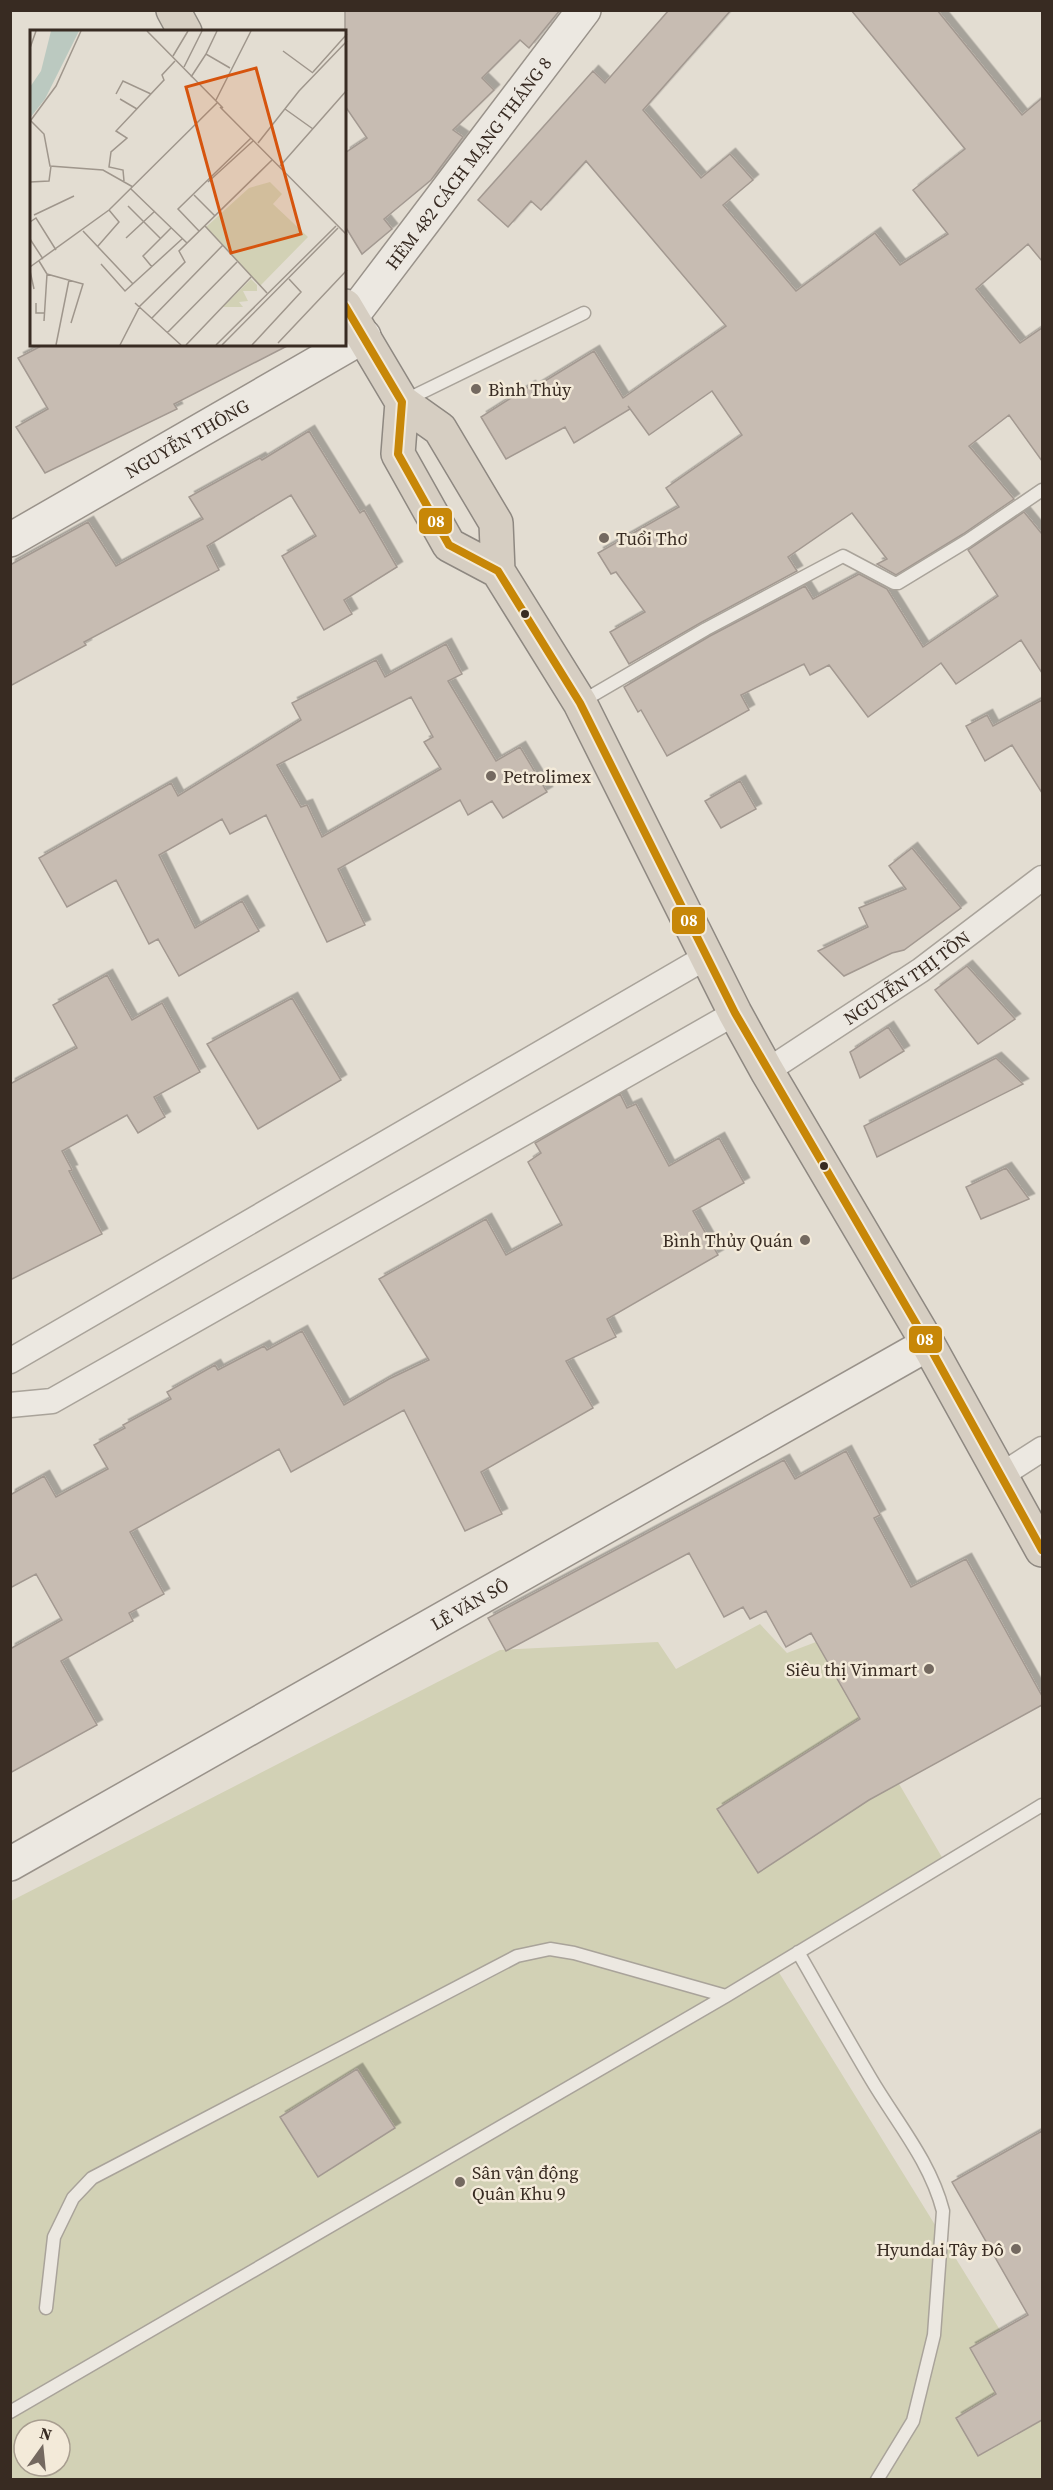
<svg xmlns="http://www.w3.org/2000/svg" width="1053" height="2490" font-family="'Source Serif 4',serif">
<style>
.pitch{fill:#d2d1b5;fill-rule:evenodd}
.building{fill:#c7bcb2;stroke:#a39991;stroke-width:1.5;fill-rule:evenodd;filter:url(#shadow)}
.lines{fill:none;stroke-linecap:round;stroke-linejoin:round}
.lane-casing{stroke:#a9a39a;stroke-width:15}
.street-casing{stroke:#a9a39a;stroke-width:27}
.secondary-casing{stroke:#99928a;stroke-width:36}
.highway-casing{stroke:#8e8881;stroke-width:36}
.lane{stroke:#ece8e1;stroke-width:12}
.street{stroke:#ece8e1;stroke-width:24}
.secondary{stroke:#ece8e1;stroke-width:33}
.highway{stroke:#d6cec2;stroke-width:33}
.bus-1-casing{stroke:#f3ead9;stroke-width:12}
.bus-1{stroke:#c78708;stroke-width:8}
.poi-dot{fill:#746960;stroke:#f3ead9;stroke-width:2}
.bus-dot{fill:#382b22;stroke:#f3ead9;stroke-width:2}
.labels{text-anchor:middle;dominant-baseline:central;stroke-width:5;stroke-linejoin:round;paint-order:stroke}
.street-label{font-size:18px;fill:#382b22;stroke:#f3ead9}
.poi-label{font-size:18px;fill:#382b22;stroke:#f3ead9;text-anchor:start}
.inset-road{fill:none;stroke:#9f968c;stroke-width:1.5}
.view{fill:#d6540e;fill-opacity:0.15;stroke:#d6540e;stroke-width:3}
.inset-edge{fill:none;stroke:#382b22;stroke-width:3}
.line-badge{stroke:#f3ead9;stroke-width:2}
.badge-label{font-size:16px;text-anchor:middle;font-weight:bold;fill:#fff}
</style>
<defs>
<filter id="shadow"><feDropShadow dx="5.5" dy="-5.5" stdDeviation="0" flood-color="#0004"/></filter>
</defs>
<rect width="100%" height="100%" fill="#e3ddd2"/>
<!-- pitch -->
<path class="pitch" d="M760 1624 787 1653 816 1642 943 1859 775 1966 1042 2398V2479L11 2480V1901L500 1650 658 1642 676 1669ZM24 2430H60V2466H24Z"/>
<!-- building -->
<path class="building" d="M345 10H560L529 48 520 40 482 78 494 90 453 130 463 137 431 180 384 219 392 229 362 254 345 226V153L367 138 345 106Z
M669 10H731L643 110 701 178 730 154 753 180 723 205 796 291 875 233 900 265 948 234 913 190 965 149 851 10H937L1022 115 1042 98V261L1028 244 976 289 1020 343 1042 328V461L1009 415 969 446 1014 499 963 534 896 575 877 564 887 559 852 513 788 557 797 571 702 622 629 664 610 632 645 612 616 572 611 574 598 553 679 507 666 488 742 435 712 391 649 435 628 406 630 409 574 443 565 427 506 459 481 417 530 386 532 389 594 351 623 398 726 326 586 161 541 210 531 201 508 227 478 200 593 71 605 83Z
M43 345H289L174 404 177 409 45 473 16 427 48 409 18 358Z
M309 431 360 513 364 510 397 567 344 600 352 614 324 630 282 556 316 536 291 495 207 546 219 570 84 642 86 645 10 686V565L88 522 116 566 203 519 189 497 260 458 262 460Z
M1024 512 1042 534V673L1021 640 956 684 941 663 868 717 829 665 810 675 804 664 741 695 749 710 667 756 641 710 638 712 624 687 710 636 805 586 813 599 859 574 887 589 923 647 998 596 968 550Z
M446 644 462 674 448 681 496 761 520 747 547 792 503 818 492 801 468 815 460 800 338 869 365 925 327 942 266 815 230 834 222 819 159 855 195 928 242 901 259 931 179 976 158 939 149 944 116 880 67 907 39 858 171 783 178 796 301 720 292 703 376 660 385 677ZM411 697 433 737 424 742 441 769 322 837 307 805 301 807 277 765Z
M1042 700V793L1012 745 985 761 966 726 987 715 993 726Z
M740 781 756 809 721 828 705 801Z
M912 848 961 908 904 950 892 953 844 976 818 951 868 927 859 908 906 889 889 866Z
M967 966 1015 1019 978 1044 935 990Z
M107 975 132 1020 162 1003 200 1072 154 1097 165 1117 138 1133 127 1115 62 1151 72 1170 69 1171 102 1234 10 1280V1084L77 1048 53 1005Z
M292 998 341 1080 258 1129 207 1044Z
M888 1027 904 1051 860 1078 850 1052Z
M996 1058 1023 1084 877 1157 864 1126Z
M620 1094 627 1108 636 1104 669 1166 719 1138 744 1183 693 1211 718 1255 607 1319 616 1337 566 1361 593 1408 481 1472 502 1514 465 1531 404 1410 291 1472 279 1449 130 1532 164 1594 129 1613 133 1621 61 1661 97 1725 10 1773V1649L62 1620 36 1574 10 1588V1495L44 1476 56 1497 108 1469 94 1445 125 1428 123 1425 171 1399 167 1392 215 1365 218 1370 264 1346 267 1350 302 1331 344 1405 389 1379 429 1360 379 1279 486 1219 506 1255 562 1225 528 1162 541 1153 535 1143Z
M1006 1168 1029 1199 981 1219 966 1187Z
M846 1451 880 1515 874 1518 911 1587 966 1559 1042 1696V1705L869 1800 758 1873 717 1809 860 1719 811 1633 786 1647 766 1611 750 1619 743 1607 724 1617 689 1553 506 1651 488 1618 784 1460 795 1479Z
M357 2069 395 2128 318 2177 280 2117Z
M1042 2131V2420L978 2456 956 2418 996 2394 970 2348 1028 2315 952 2182Z"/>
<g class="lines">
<defs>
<path id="lane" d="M406 400 584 313
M581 702 706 629 843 556 894 583H898L967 541 1042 490
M798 1952C822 1994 846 2037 871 2079 897 2123 930 2161 943 2211L934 2335 913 2421 877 2480
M46 2308 54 2237 73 2198 92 2178 517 1956 550 1949 574 1953 726 1996
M10 2412 726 1996 1042 1805"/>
<g id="street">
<path id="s1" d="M767 1071 921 970 1042 878"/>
<path d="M10 1361 708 956"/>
<path d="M10 1405 52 1401 735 1013"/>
<path d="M1000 1476 1042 1449"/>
</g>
<g id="secondary">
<path id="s2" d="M352 316 584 10"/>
<path id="s3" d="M10 540 364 336"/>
<path id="s4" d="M10 1864 928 1344"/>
</g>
<path id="highway" d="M173 10 185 32
M345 306 402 402 440 429 496 523 498 571 580 703 735 1013 767 1071 928 1344 1042 1550
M402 402 398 454 449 545 498 571"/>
</defs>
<!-- lane casing -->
<use href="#lane" class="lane-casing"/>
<!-- street casing -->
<use href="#street" class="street-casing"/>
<!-- secondary casing -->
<use href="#secondary" class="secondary-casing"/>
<!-- highway casing -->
<use href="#highway" class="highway-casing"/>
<!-- lane -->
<use href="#lane" class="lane"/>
<!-- street -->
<use href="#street" class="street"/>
<!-- secondary -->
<use href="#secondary" class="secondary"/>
<!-- highway -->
<use href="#highway" class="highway"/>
<defs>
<path id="bus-1" d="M345 306 402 402 398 454 449 545 498 571 580 703 735 1013 928 1344 1042 1550"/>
</defs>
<!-- bus-1 casing -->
<use href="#bus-1" class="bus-1-casing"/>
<!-- bus-1 -->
<use href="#bus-1" class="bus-1"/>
</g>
<!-- markers -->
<g class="poi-dot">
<circle cx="476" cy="389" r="6"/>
<circle cx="604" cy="538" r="6"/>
<circle cx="491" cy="776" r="6"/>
<circle cx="805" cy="1240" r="6"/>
<circle cx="929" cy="1669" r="6"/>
<circle cx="460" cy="2182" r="6"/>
<circle cx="1016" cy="2249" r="6"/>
</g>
<g class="bus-dot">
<circle cx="525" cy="614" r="5"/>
<circle cx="824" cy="1166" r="5"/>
</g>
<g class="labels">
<!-- street labels -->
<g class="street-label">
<text stroke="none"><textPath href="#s2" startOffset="192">HẺM 482 CÁCH MẠNG THÁNG 8</textPath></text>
<text stroke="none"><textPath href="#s3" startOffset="204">NGUYỄN THÔNG</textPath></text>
<text stroke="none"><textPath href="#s1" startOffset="168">NGUYỄN THỊ TỒN</textPath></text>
<text stroke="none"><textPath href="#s4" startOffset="528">LÊ VĂN SÔ</textPath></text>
</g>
<!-- poi labels -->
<g class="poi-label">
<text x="488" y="389">Bình Thủy</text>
<text x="616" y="538">Tuổi Thơ</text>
<text x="503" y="776">Petrolimex</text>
<text x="793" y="1240" text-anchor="end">Bình Thủy Quán</text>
<text x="917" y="1669" text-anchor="end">Siêu thị Vinmart</text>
<text x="472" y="2172">Sân vận động<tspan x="472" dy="21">Quân Khu 9</tspan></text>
<text x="1004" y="2249" text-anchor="end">Hyundai Tây Đô</text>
</g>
</g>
<!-- overview -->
<g transform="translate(30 30)">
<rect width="316" height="316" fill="#e3ddd2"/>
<path d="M221 249 227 255V261H213L218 271 209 272 213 277H193Z" fill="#d2d1b5"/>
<path d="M240 152 252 164 243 174 278 207 230 256 176 197 219 158Z" fill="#d2d1b5"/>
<path d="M21 1H49L15 69 0 88V57L11 41Z" fill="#bbc9c0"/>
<path class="inset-road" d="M117 1 193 78M0 18 6 1M253 21 283 43M176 24 187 1M143 26 158 1M154 37 172 1M283 42 317 4M161 47 176 24 200 38M86 64 93 51 121 64M90 69 107 79M186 70 221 1M190 77 317 205M255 79 283 99M0 90 14 104 20 136 73 140 103 157M1 90 26 56 51 1M228 113 269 61 317 11M250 136 317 60M94 151 93 140 79 137 81 122 97 108 86 101 134 50 132 45 145 31M0 152 19 151 21 136M178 152 223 111M101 159 157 213M164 165 185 186M98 176 130 208M4 185 44 166M0 192 6 188 26 220M175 196 237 263M53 201 103 254M169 201 148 179 221 108M96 208 125 181M0 209 13 229M68 216 89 192 79 180M9 231 17 244 53 254 41 293M71 234 95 261 152 209M0 237 79 180 187 73M122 237 113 226 141 198M0 241 4 259M6 273V283H15M105 273 151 315M122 288 193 215M14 291 17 244M137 303 207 232M248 313 317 240M26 315 39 250M90 315 110 276 155 232 149 221 242 130M156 315 221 247M186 315 306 196M192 315 308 198M222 315 271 262 259 249"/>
<path class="view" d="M226 38 271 204 201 223 156 57Z"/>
<rect width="316" height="316" class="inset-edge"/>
</g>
<g class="line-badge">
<rect x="418" y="507" width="35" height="28" rx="6" fill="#c78708"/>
<rect x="671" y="906" width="35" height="29" rx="6" fill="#c78708"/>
<rect x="908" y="1325" width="35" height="29" rx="6" fill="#c78708"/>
</g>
<g class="badge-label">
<text x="436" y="527">08</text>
<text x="689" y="926">08</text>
<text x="925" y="1345">08</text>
</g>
<!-- border -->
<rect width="1053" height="2490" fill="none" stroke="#382b22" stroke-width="24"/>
<!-- north arrow -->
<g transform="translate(42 2448) rotate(15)"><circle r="28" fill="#f3ead9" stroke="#a89e90" stroke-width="1.5"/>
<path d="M0-4.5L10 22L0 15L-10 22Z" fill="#746960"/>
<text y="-9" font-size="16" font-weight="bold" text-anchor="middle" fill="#382b22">N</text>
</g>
</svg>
